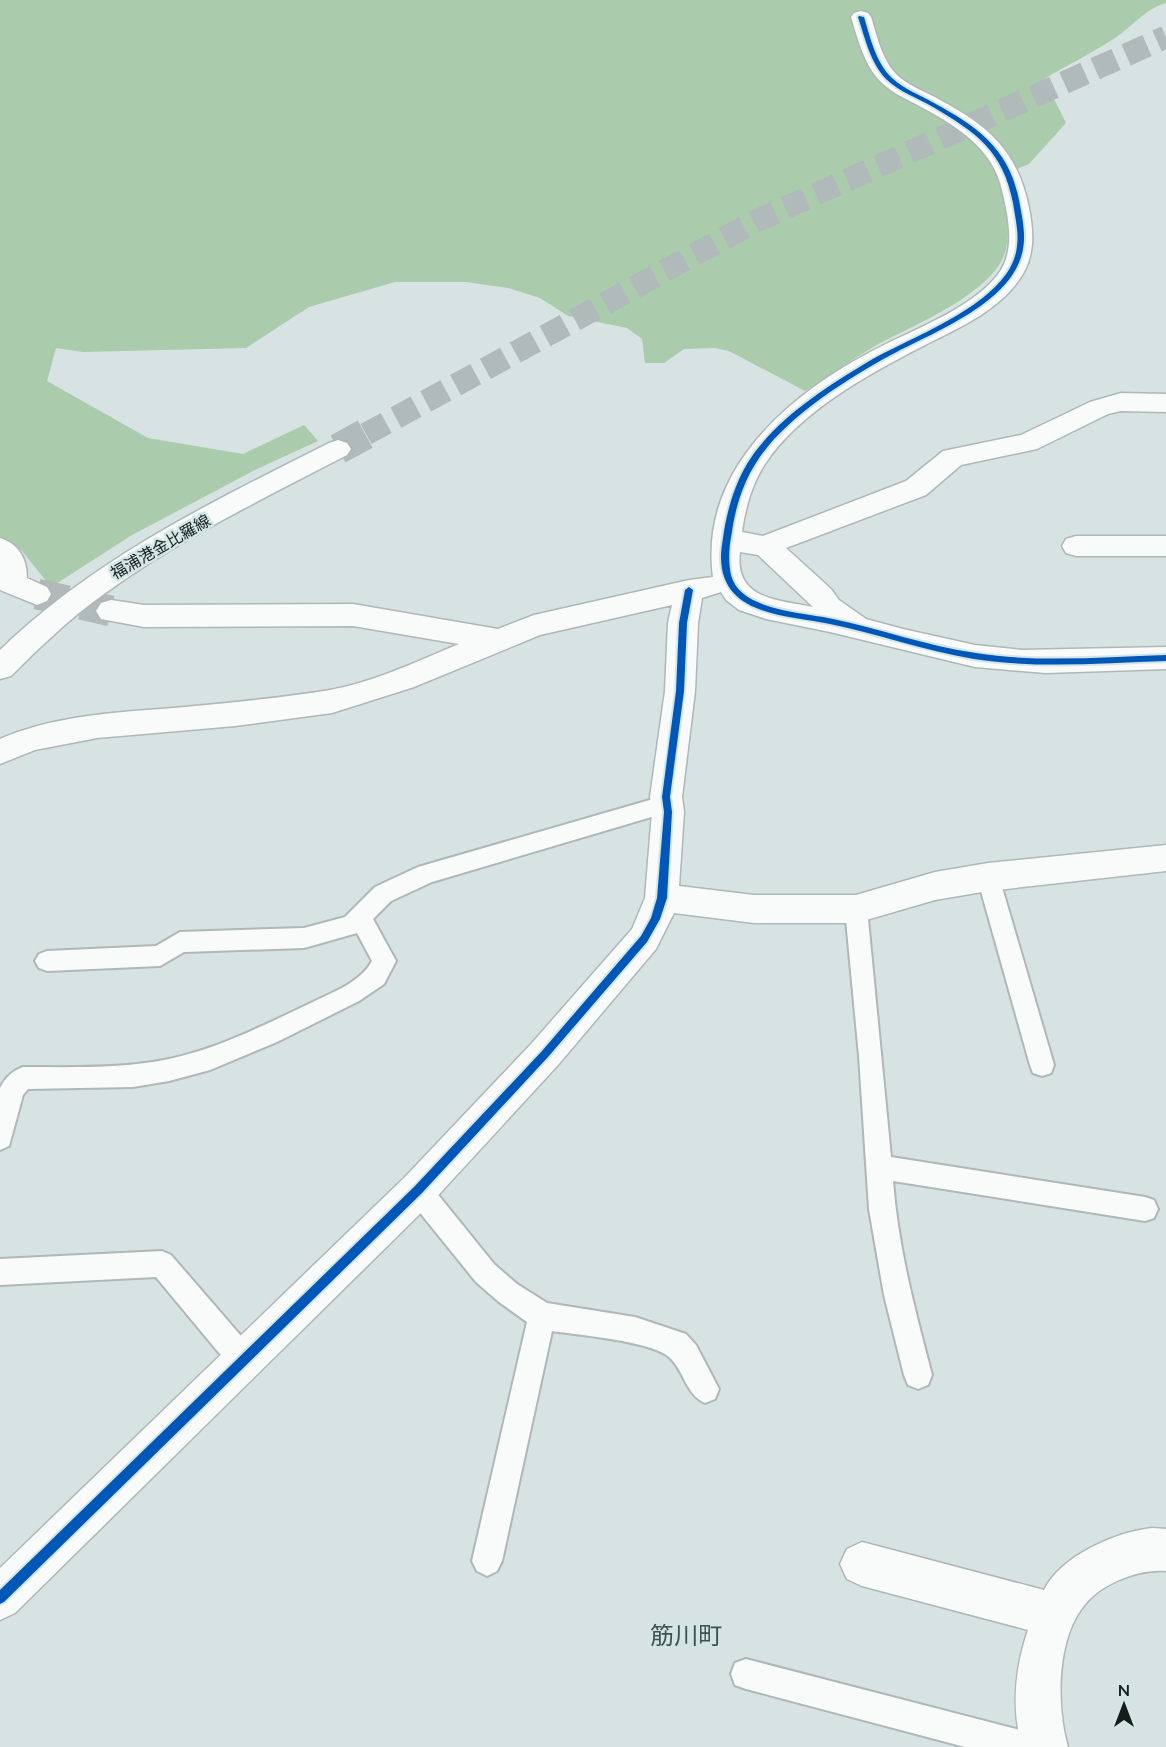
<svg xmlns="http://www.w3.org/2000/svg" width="1166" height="1747" font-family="Lato,'Noto Sans JP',sans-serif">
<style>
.forest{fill:#aacbac}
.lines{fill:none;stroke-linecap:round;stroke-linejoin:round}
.minor-tunnel{stroke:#b0baba;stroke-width:31;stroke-dasharray:31 15;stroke-linecap:butt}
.secondary-tunnel-far1{stroke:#b0baba;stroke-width:23;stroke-dasharray:23 11;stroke-linecap:butt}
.secondary-tunnel{stroke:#b0baba;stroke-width:31;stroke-dasharray:31 15;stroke-linecap:butt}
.service-casing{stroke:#afb7b7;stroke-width:4}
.minor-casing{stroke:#afb7b7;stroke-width:3}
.secondary-casing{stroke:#afb7b7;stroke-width:3}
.service{fill:#f9fbfb;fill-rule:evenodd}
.minor{fill:#f9fbfb;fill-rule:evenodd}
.secondary{fill:#f9fbfb;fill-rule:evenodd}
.cycleway-casing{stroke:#d3e6e6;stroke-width:4}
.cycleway{fill:#0057b8;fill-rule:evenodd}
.labels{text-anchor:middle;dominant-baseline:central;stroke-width:5;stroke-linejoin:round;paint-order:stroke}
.street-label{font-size:16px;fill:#151c1c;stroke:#d3e6e6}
.near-quarter-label{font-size:24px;fill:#415151;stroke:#d3e6e6}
</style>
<rect width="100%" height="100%" fill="#d7e2e2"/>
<!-- forest -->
<path class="forest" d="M0 0H1166V3C1146 8 1132 27 1115 38 1092 53 1068 65 1044 79L1066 123 1029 164 1000 176C1005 200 1011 226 1006 249 996 293 911 326 875 346 851 360 829 376 805 391L729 351 715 348 684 349 664 363H645L642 339 627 328 568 316 540 298 508 288 466 282H395L309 307 246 348 83 352 56 348 47 381 148 438 243 454 304 425 318 441 257 469 132 535 51 587 22 551 0 536Z"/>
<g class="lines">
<!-- minor-tunnel -->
<path class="minor-tunnel" d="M37 594 111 611"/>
<!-- secondary-tunnel-far1 -->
<path class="secondary-tunnel-far1" d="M366 434 756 221 1166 37"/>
<!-- secondary-tunnel -->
<path class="secondary-tunnel" d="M338 449 369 432"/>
<defs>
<path id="service" d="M667 795 675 798 678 804 675 810 432 882 391 901 373 919 396 961 384 984 359 1001 277 1042 210 1070 169 1081 133 1087 28 1089 23 1095 9 1146 0 1150V1088C5 1078 12 1071 23 1067 71 1067 121 1069 169 1059 220 1048 266 1024 313 1002 333 992 361 982 372 961L357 933 304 948 184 952 160 966 47 971 39 968 35 961 39 954 47 951 156 946 180 932 304 928 345 917 375 887 418 867Z
M988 868 996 870 999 877 1054 1065 1051 1073 1042 1076 1033 1073 1030 1065 977 877 980 870Z
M856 899 864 902 867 909 891 1157 1145 1197 1154 1200 1158 1209 1154 1218 1145 1221 893 1181C898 1247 915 1311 932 1375L928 1385 918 1389 908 1385 904 1375 884 1295 869 1209 859 1056 845 909 848 902Z
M418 1178 427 1181 494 1264 517 1284 547 1303 635 1317 686 1334 696 1345 719 1389 715 1399 705 1403C686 1395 684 1370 669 1357 651 1341 578 1335 552 1331L502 1561 497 1571 487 1576 477 1571 472 1561 527 1322 499 1302 476 1282 409 1199 405 1190 409 1181Z
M162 1251 171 1255 254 1351 258 1361 254 1371 244 1375 234 1371 156 1277 0 1285V1259Z
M746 1659 1024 1731 1035 1736 1040 1747H965L746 1689 735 1685 731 1674 735 1663Z"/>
<path id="minor" d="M861 11 868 13 871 17C877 36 882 60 897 75 909 86 926 92 940 100 989 126 1018 152 1029 208 1033 229 1035 250 1025 270 1008 304 966 325 933 341 876 370 801 409 765 464 752 484 745 509 742 532L763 536 906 481 943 451 1021 435 1090 402 1121 393 1166 394V412L1121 411 1108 414 1037 449 961 465 926 495 786 548 831 589 839 600 866 619 903 629 975 645 1022 650 1166 647V669L1046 673 975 667 830 632 766 619 739 610 726 600 721 592 702 598 698 623 695 691 682 797 684 812 679 886 754 895H856L935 872 988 863 1166 845V871L988 891 935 900 856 923H754L674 913 656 949 558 1065 431 1203 15 1613 0 1620V1568L405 1177 532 1043 632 929 645 898 652 812 650 797 665 691 668 623 672 605 540 635 414 687 332 713 235 726 97 738 35 750 0 764V739C51 717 107 713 161 709 218 704 274 699 330 690 374 682 418 661 459 644L353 626 144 627 101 619 96 611 101 603 111 600 144 605 353 604 498 629 534 615 689 580 713 577C698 467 795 389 884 345 920 327 978 305 1001 270 1015 247 1008 215 1002 190 993 149 958 127 923 108 909 100 893 94 881 82 864 65 858 39 851 17L854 13ZM740 552 758 555 813 607C779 600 734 600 740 552Z
M1076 536H1166V556H1076L1066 553 1062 546 1066 539Z
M0 538C19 544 27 559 27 578L47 587 51 594 47 601 37 605 0 590Z
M1152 1528 1166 1529V1571C1148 1570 1133 1574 1117 1581 1106 1586 1095 1593 1087 1602 1056 1636 1056 1705 1068 1747H1022C1011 1707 1015 1669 1028 1630L862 1586 847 1579 840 1564 847 1549 862 1542 1044 1590C1061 1556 1115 1532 1152 1528Z"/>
<path id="secondary" d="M338 440 347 443 351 449 347 455C264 498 180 539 104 594 70 618 40 647 11 676L0 679V650C95 558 212 502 329 443Z"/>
</defs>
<!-- service casing -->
<use href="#service" class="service-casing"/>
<!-- minor casing -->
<use href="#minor" class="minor-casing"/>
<!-- secondary casing -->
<use href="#secondary" class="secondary-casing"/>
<!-- service -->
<use href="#service" class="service"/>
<!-- minor -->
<use href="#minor" class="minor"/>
<!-- secondary -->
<use href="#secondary" class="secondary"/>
<defs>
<path id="cycleway" d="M859 16 864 17C870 37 876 63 892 78 904 89 920 95 934 103 978 127 1009 149 1019 200 1022 216 1026 234 1023 249 1014 303 931 333 889 356 845 380 782 420 756 463 743 483 735 509 732 532 729 547 728 561 731 575 740 611 803 612 833 619 881 629 927 646 976 653 1039 663 1103 657 1166 655V661C1102 663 1038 669 974 659 925 651 878 634 830 624 787 615 721 616 721 557 721 551 722 544 723 538 727 508 737 476 755 452 783 415 826 387 866 363 909 337 1012 303 1017 246 1019 232 1015 217 1013 203 1003 151 977 133 933 107 918 98 899 92 886 79 870 62 865 38 858 17Z
M689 587 693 590 687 623 684 691 670 797 672 812 667 898 660 919 647 942 548 1057 422 1193 4 1602 0 1604V1590L414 1187 542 1051 641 936 651 918 657 898 664 812 662 797 676 691 679 623 685 590Z"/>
</defs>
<!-- cycleway casing -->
<use href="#cycleway" class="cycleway-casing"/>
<!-- cycleway -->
<use href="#cycleway" class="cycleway"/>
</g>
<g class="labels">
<!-- street labels -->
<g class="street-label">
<text transform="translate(160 546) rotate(-30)">福浦港金比羅線</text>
</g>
<!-- near-quarter labels -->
<g class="near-quarter-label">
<text x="686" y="1634">筋川町</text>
</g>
</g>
<!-- north arrow -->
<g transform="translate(1124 1705)" stroke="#d3e6e6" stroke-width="4.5" paint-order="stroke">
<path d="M0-4.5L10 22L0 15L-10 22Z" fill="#151c1c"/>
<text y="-9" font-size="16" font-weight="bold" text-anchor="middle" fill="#151c1c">N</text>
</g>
</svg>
